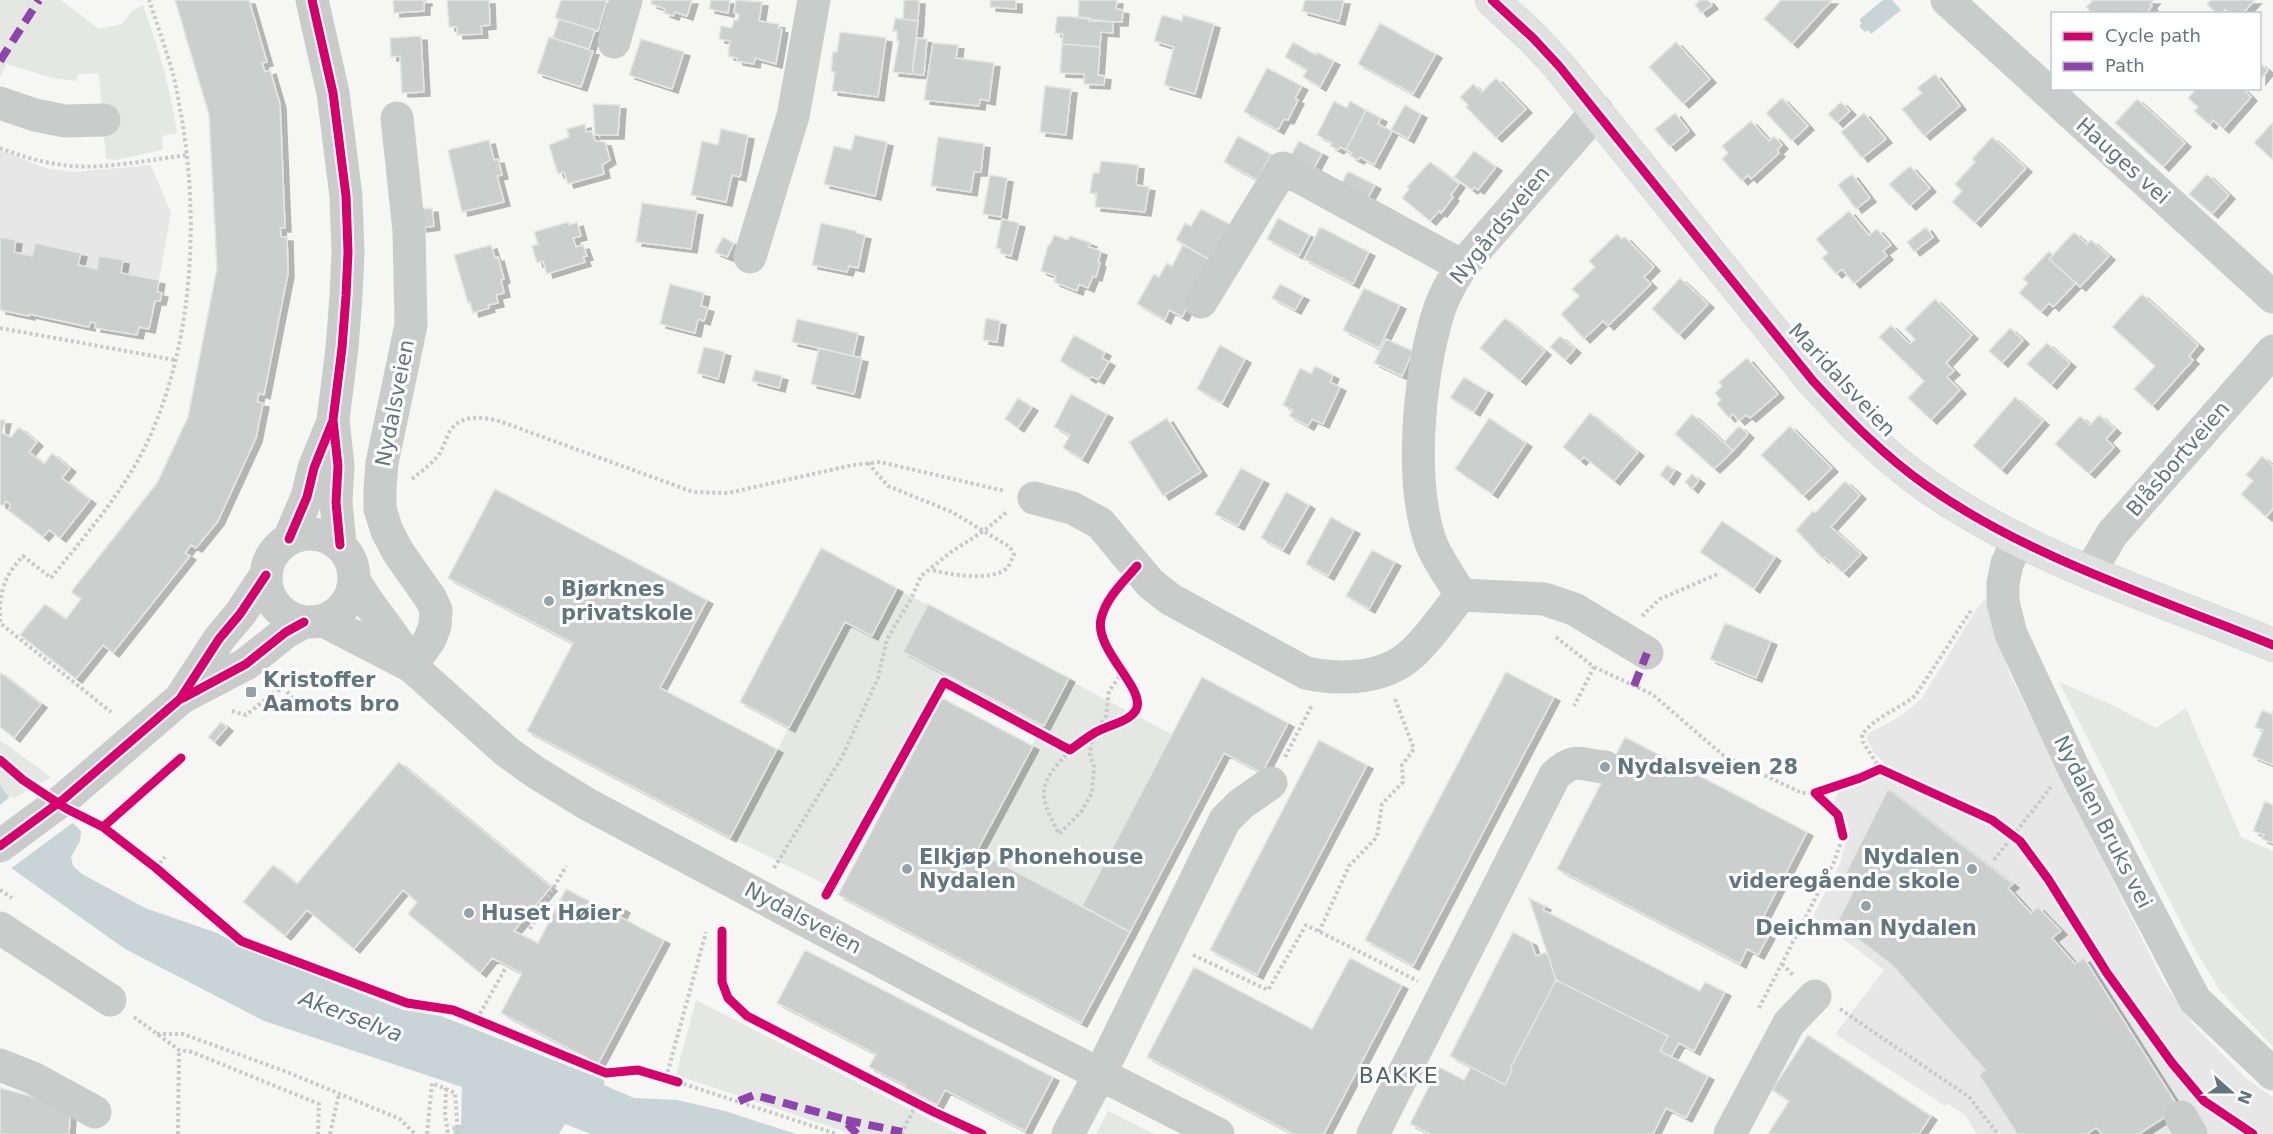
<svg xmlns="http://www.w3.org/2000/svg" width="2273" height="1134" font-family="'DejaVu Sans',sans-serif">
<style>
.built{fill:#e6e7e6}
.green{fill:#e5e8e2}
.water{fill:#c8d4d5}
.pier{fill:#f6f6f5}
.building{fill:#cdcfcf;stroke:#e5e5e4;stroke-width:1.5;filter:url(#shadow)}
.lines{fill:none;stroke-linecap:round;stroke-linejoin:round}
.major-casing{stroke:#d2d3d3;stroke-width:34}
.path{stroke:#c7c9ca;stroke-width:4;stroke-dasharray:3 3;stroke-linecap:butt}
.minor{stroke:#cacccc;stroke-width:33}
.major{stroke:#dfe0e0;stroke-width:33}
.quiet{stroke:#8e44ad;stroke-width:8;stroke-dasharray:15 8;stroke-linecap:butt}
.cycleway-casing{stroke:#fff;stroke-width:13}
.cycleway{stroke:#d6006c;stroke-width:9}
.poi-dot{fill:#95a3a8;stroke:#fff;stroke-width:2}
.labels{text-anchor:middle;dominant-baseline:central;stroke-width:6;stroke-linejoin:round;paint-order:stroke}
.street-label{font-size:21px;fill:#61767f;stroke:#fff}
.poi-label{font-size:21px;font-weight:bold;fill:#61767f;stroke:#fff;text-anchor:start}
.water-label{font-size:22px;font-style:italic;fill:#5c767a;stroke:#fff}
.neighbourhood-label{font-size:22px;letter-spacing:1.5px;fill:#54636a;stroke:#fff}
</style>
<defs>
<filter id="shadow"><feDropShadow dx="6" dy="4" stdDeviation="0" flood-color="#0004"/></filter>
</defs>
<rect width="100%" height="100%" fill="#f6f6f5"/>
<!-- built -->
<path class="built" d="M0 150 46 168 73 172 151 165 171 213 159 280 121 273 122 260 100 256 97 269 78 265 80 252 35 244 32 256 14 252 16 240 0 237Z
M1989 598 1993 625 2010 675 2163 981 2196 1028 2247 1079 2273 1097V1134H1977L1965 1115 1948 1104 1945 1106 1835 1034 1884 970 1813 916 1840 864 1849 830 1843 813 1834 803 1835 797 1839 792 1852 785 1875 778 1883 762 1874 753 1867 739 1869 733 1901 716 1922 698 1976 610 1983 601Z"/>
<!-- green -->
<path class="green" d="M0 0H61L99 29 122 24 132 11 143 5C158 47 171 89 177 133L162 136 163 150 115 160 106 159 99 73 78 74 77 81 53 78 6 64 0 78Z
M896 589 928 605 903 651 951 676 837 890 731 838 844 622 871 636Z
M1067 679 1173 735 1081 908 975 852Z
M2059 682 2108 703 2156 728 2186 708 2241 837 2273 851V1047L2220 991 2189 939Z
M0 740 51 777 11 800 0 784Z
M696 1000 959 1134H852L676 1075Z
M1108 1111 1154 1134H1096Z"/>
<!-- water -->
<path class="water" d="M1883 0H1892L1901 10 1871 34 1868 30 1865 32 1859 26 1862 23 1859 20Z
M0 784C19 817 43 811 74 824L81 831 80 841 71 857 73 866 82 874 145 908 217 933 247 949 403 1010 441 1016 604 1080V1085L634 1098 677 1100 725 1111 796 1134H591L565 1124 559 1134H454L452 1126 461 1125 462 1087 264 1021 125 949 0 860Z"/>
<!-- pier -->
<path class="pier" d="M11 796 21 805 42 816 66 817 75 821 9 870 0 864V805Z"/>
<!-- building -->
<path class="building" d="M175 0H249L267 62 262 63 265 72 270 70 280 104 285 228H280L281 237H287L288 273 264 395 259 393 257 402 263 403 256 438 218 521 196 548 191 545 185 553 190 556 113 653 103 645 76 679 20 635 45 604 66 619 81 599 71 592 157 483 188 417 217 268 209 115Z
M393 0H426V2H424V11L394 13Z
M447 0H489L490 25 481 26 482 34 457 35V27H449Z
M561 0H607L598 31 555 18Z
M652 0H692L687 16 675 12 673 16 664 13 665 9 651 4Z
M711 0H730L728 13 709 9Z
M736 0 762 2 759 21 779 24 778 28 782 29 776 64 755 58 754 64 737 61V58L728 56 730 41 719 39 721 26 732 28 734 20H738L739 14 734 13Z
M904 0H919L918 21 903 19Z
M991 0H1016V9L990 7Z
M1079 0H1117L1116 9 1123 10 1122 22 1089 21 1090 18 1078 17Z
M1305 0H1344L1339 21 1302 11Z
M1700 0H1708L1712 5 1701 13 1695 5Z
M1781 0H1832L1792 44 1764 19Z
M2093 0H2154L2150 5 2152 6 2146 14H2093L2086 7Z
M2211 0H2255L2242 14H2230L2225 9 2221 14H2217L2207 4Z
M1162 15 1182 21 1183 15 1214 24 1195 94 1164 85 1174 47 1154 41Z
M1064 16 1113 22V33L1101 32 1100 47 1062 44 1063 34 1055 33 1057 17Z
M895 18 918 21 912 74 893 72 899 41H897V31H893Z
M559 19 595 30 589 49 553 38Z
M1380 23 1436 54 1413 94 1358 64Z
M840 32 886 38 878 97 832 91 835 72H831L833 52H837Z
M421 36 424 92 402 93 400 56 391 57 390 38Z
M549 37 593 51 581 87 537 73Z
M917 38 927 39 924 75 912 74Z
M641 39 684 52 672 89 629 75Z
M1293 42 1316 55 1317 52 1334 61 1320 87 1303 77 1307 70 1285 57Z
M1676 42 1710 79 1683 104 1649 67Z
M933 43 958 45 956 58 994 63 989 101 980 99 979 106 924 100Z
M1062 44 1100 47 1098 75 1105 76 1104 85 1084 84V74L1060 73Z
M2260 63 2268 70 2260 80Z
M1267 68 1302 86 1295 98 1298 100 1288 120 1284 119 1278 130 1244 112Z
M1935 74 1960 106 1924 136 1902 109 1922 93 1917 88Z
M1496 78 1526 109 1496 138 1466 107 1468 105 1460 97 1473 84 1482 92Z
M1045 86 1071 89 1066 135 1040 132Z
M2197 88H2242L2251 97 2223 129 2213 120 2210 125 2194 111 2198 107 2188 98Z
M1782 98 1808 126 1792 141 1766 113Z
M2137 99 2185 143 2163 167 2115 123Z
M1334 101 1347 108 1350 101 1366 110 1346 150 1340 147 1338 150 1330 146 1332 143 1317 135Z
M1841 102 1850 111 1837 123 1828 114Z
M593 104 620 105 618 135H595Z
M1405 105 1421 114 1408 139 1391 130Z
M1366 110 1381 118 1378 124 1392 131 1374 165 1360 157 1358 160 1350 156 1352 153 1346 150Z
M1675 113 1689 131 1670 147 1655 129Z
M1864 113 1886 139 1862 158 1841 132Z
M1751 121 1769 141 1774 136 1782 145 1777 150 1779 153 1751 179 1748 175 1742 181 1722 159 1728 153 1722 146Z
M2273 122V160L2254 143Z
M585 124 586 132 592 131 595 141 605 142 610 160 602 165 604 174 568 184 564 172 558 174 549 145 569 137 567 129Z
M721 129 748 135 740 177 732 175 726 202 691 195 702 141 718 145Z
M855 135 887 142 875 196 824 184 834 146 851 150Z
M1238 136 1271 154 1257 180 1224 162Z
M938 137 984 144 981 172H974L971 192 931 186Z
M1992 137 2026 168 1975 223 1952 202 1962 191 1955 184 1975 162 1972 159Z
M489 140 494 160 498 159 502 175 497 176 504 202 462 212 448 150Z
M1299 141 1322 153 1313 170 1290 157Z
M1474 151 1496 167 1478 190 1474 187 1472 190 1454 177Z
M1101 161 1138 165 1136 185 1149 187 1145 212 1095 207 1097 194 1090 193 1093 173H1099Z
M1430 162 1459 184 1451 195 1453 197 1441 213 1439 211 1430 221 1402 198 1409 189 1407 187Z
M1910 166 1930 188 1910 206 1889 184Z
M1348 171 1375 185 1366 201 1340 187Z
M1852 174 1870 198 1856 209 1838 185Z
M2207 174 2229 195 2212 214 2189 194Z
M990 175 1007 178 1001 217 983 214Z
M642 203 697 211 691 249 636 242Z
M432 208 434 226 421 228 419 209Z
M1201 209 1233 226 1212 261 1176 240 1185 223 1191 226Z
M1849 211 1869 235 1877 229 1891 245 1883 251 1887 256 1854 284 1842 269 1836 274 1822 258 1828 253 1816 239Z
M1278 218 1310 235 1299 256 1267 239Z
M1002 219 1019 223 1011 256 1000 253 1001 249 996 248Z
M568 222 569 225 577 222 581 236 573 238 576 247 583 245 587 256 583 257 585 262 547 274 543 261 537 263 532 246 538 244 534 232Z
M821 223 856 231V233L865 235 858 268 849 266 847 272 812 265Z
M1320 227 1369 252 1353 284 1304 259Z
M1926 227 1933 237 1914 252 1907 242Z
M2074 232 2087 244 2091 240 2109 256 2080 287 2049 259Z
M1617 234 1622 239 1625 237 1654 267 1644 277 1651 284 1608 326 1603 321 1584 339 1561 314 1579 296 1572 289 1595 267 1589 261Z
M1054 235 1068 240 1070 236 1091 243 1089 247 1101 251 1098 262 1100 263 1096 277 1093 276 1088 288 1079 284 1077 291 1054 282 1056 276 1041 271 1048 245H1050Z
M0 237 16 240 14 252 32 256 35 243 81 253 78 265 97 269 99 256 123 260 121 273 159 280 157 292 162 293 160 301H155L149 329 139 327 137 335 95 328 96 323 90 322 89 327 29 314V316L0 310Z
M723 237 734 243 727 257 715 252Z
M491 245 495 258 498 257 504 279 501 280 504 293 496 295 498 303 488 305 489 308 473 313 470 302 468 303 454 255Z
M1183 245 1212 261 1182 317 1169 310 1165 320 1137 304 1154 274 1159 277 1167 263 1172 266Z
M2049 251 2053 255 2049 259 2076 283 2053 307 2049 303 2041 312 2019 293 2028 283 2023 279Z
M1680 278 1708 304 1679 335 1652 309Z
M670 284 704 293 701 306 708 308 704 321 698 319 695 333 660 324Z
M1280 284 1303 296 1295 310 1272 298Z
M1364 288 1400 305 1379 348 1343 330Z
M2142 294 2198 345 2189 356 2193 360 2152 406 2134 389 2155 366 2112 327Z
M1935 299 1972 335 1946 363 1954 371 1947 377 1960 390 1931 420 1908 398 1924 381 1879 337 1891 325 1910 344 1915 339 1905 329Z
M986 318 1000 321 997 342 983 340Z
M1505 318 1545 351 1520 381 1480 348Z
M797 319 858 333 853 356 792 342Z
M2010 328 2023 340 2002 363 1989 351Z
M1074 335 1105 352 1102 358 1109 362 1098 380 1091 376 1090 379 1060 361Z
M1560 336 1575 349 1565 360 1550 347Z
M1386 339 1413 351 1402 376 1374 363Z
M2047 343 2070 363 2051 385 2027 364Z
M1220 345 1245 359 1222 403 1197 389Z
M704 347 725 352 718 379 697 373Z
M819 348 862 358 854 394 811 384Z
M1747 358 1778 394 1750 418 1746 415 1739 421 1733 414 1729 418 1717 404 1721 400 1715 393 1722 386 1719 382Z
M1315 366 1333 375 1330 382 1340 387 1323 424 1312 419 1308 426 1289 416 1293 410 1283 405 1300 368 1311 374Z
M755 370 782 376 779 388 752 381Z
M1464 377 1487 391 1474 412 1450 398Z
M1071 394 1107 414 1082 459 1063 448 1070 435 1054 427Z
M2015 397 2043 421 2001 470 1973 446Z
M1018 398 1032 407 1018 428 1005 419Z
M1590 413 1638 452 1614 481 1584 457 1580 461 1563 447Z
M1692 414 1733 451 1714 469 1675 434Z
M2099 415 2115 429 2106 439 2114 447 2089 474 2055 444 2080 416 2090 425Z
M1167 418 1201 472 1163 496 1129 442Z
M1489 418 1526 443 1492 494 1455 469Z
M0 420H5L2 433 11 437 19 427 37 442 29 452 44 464 52 453 70 468 62 478 90 500 60 538 49 530 43 537 8 510 11 505 6 501 3 506 0 504Z
M1739 426 1748 434 1733 451 1724 442Z
M1790 426 1832 468 1803 496 1761 455Z
M2262 456 2273 466V509L2266 517 2241 494 2253 481 2246 475Z
M1667 465 1675 470 1668 481 1660 475Z
M1241 468 1263 480 1238 526 1215 514Z
M1692 474 1699 480 1692 489 1685 482Z
M1845 481 1860 495 1831 527 1861 554 1843 573 1825 557 1823 559 1796 530 1813 511 1815 513Z
M495 489 707 600 660 688 777 749 730 838 527 731 573 643 448 578Z
M1286 492 1309 505 1283 550 1261 538Z
M1331 517 1354 530 1328 576 1306 564Z
M1722 521 1775 557 1754 589 1700 552Z
M821 548 897 588 872 636 845 622 789 728 740 702Z
M1372 550 1395 562 1369 609 1346 596Z
M928 604 1069 678 1044 726 903 652Z
M1725 623 1771 641 1756 678 1710 659Z
M0 672 41 704 14 738 0 727Z
M1506 672 1554 697 1413 966 1365 940Z
M1202 677 1288 723 1262 773 1224 753 1130 932 1082 906Z
M942 698 1033 746 977 851 1130 932 1081 1023 838 895Z
M2262 710 2271 714 2273 710V765L2252 756 2263 730 2255 727Z
M221 722 227 727 214 742 208 737Z
M1625 737 1807 832 1757 929 1769 935 1758 955 1747 949 1740 964 1557 869Z
M1319 740 1367 765 1257 975 1210 950Z
M399 762 551 887 514 931 538 943 566 889 611 912 615 904 624 909 620 917 664 940 598 1064 501 1013 522 973 492 958 480 973 408 914 417 902 403 890 354 949 307 910 285 936 243 902 273 865 297 884Z
M1888 789 2013 884 2008 888 2031 913 2038 907 2061 931 2052 938 2075 964 2084 958 2179 1108 2139 1134H2102L2096 1128 2087 1134H2017L1979 1075 1985 1070 1892 965 1837 923 1855 888 1843 879Z
M2265 801 2273 805V843L2262 839 2264 835 2253 831Z
M1529 898 1545 906 1543 910 1700 991 1705 982 1725 992 1694 1051 1679 1043 1671 1057 1660 1051 1668 1036 1556 980Z
M1513 932 1531 942 1536 956 1547 952 1556 980 1510 1069 1512 1070 1505 1085 1450 1056Z
M805 950 1053 1077 1025 1131 945 1090 937 1105 905 1088 906 1086 869 1067 876 1054 777 1003Z
M1350 958 1402 985 1324 1134H1293L1147 1057 1194 967 1312 1029Z
M1556 980 1668 1036 1660 1051 1708 1076 1686 1118 1666 1108 1653 1134H1430L1410 1124 1439 1067 1464 1080 1471 1067 1505 1085 1512 1070 1510 1069Z
M1808 1035 1931 1116 1919 1134H1768L1789 1101 1772 1090Z
M0 1088 38 1098 70 1115 69 1134H0Z"/>
<g class="lines">
<defs>
<path id="major" d="M1492 0 1533 38 1559 66 1813 381C1848 419 1884 456 1927 486 2029 558 2158 598 2273 645"/>
</defs>
<!-- major casing -->
<use href="#major" class="major-casing"/>
<!-- path -->
<path class="path" d="M0 148C23 157 47 164 72 166 107 169 153 159 188 155
M0 328 175 360
M868 463 888 486 952 512 1010 547 1014 555C1012 558 1010 565 1007 568 993 582 947 575 930 569
M412 479C422 471 433 463 440 453 444 446 446 438 450 431 462 413 485 417 502 422L693 492 728 493 853 465 880 462 1005 491
M0 604C3 581 8 573 23 556L51 578C84 537 120 496 144 449 193 350 200 221 181 114 178 101 177 87 173 74 166 49 157 24 149 0
M0 607V623L111 712
M1642 616 1660 599 1720 573
M1556 637 1594 667 1574 706
M1594 667 1652 694 1724 756 1802 793H1815
M232 711 246 715 275 692 284 688 298 704
M1070 750C1038 785 1037 792 1059 834L1081 812 1092 793 1094 767 1090 754 1091 744 1095 733 1106 716 1109 691 1122 673
M1285 757 1312 705
M1880 769 1863 742 1862 735C1873 718 1899 709 1915 696L1972 609
M103 827 181 758
M1994 860 2051 787
M156 868 165 857
M774 868 842 757 878 678 887 639 912 597 921 576 951 552 985 530 1008 511
M0 890 12 898
M530 929 566 866
M1319 932 1349 866 1377 837 1382 804 1403 782 1402 765 1414 749 1395 699
M1193 955 1268 990 1306 925 1418 981
M1782 964 1793 975
M1759 1008 1834 862 1843 836
M1840 1009 1969 1097 1998 1134
M134 1017 179 1050 192 1052 319 1104 318 1134
M477 1019 505 969
M157 1034H183L287 1072 400 1119 415 1134
M666 1078 706 932
M678 1082 837 1134
M446 1088 445 1114 448 1134
M178 1134 179 1050
M330 1134 339 1094
M427 1134 432 1083 455 1093 458 1134
M901 1134 917 1103"/>
<!-- minor -->
<path class="minor" d="M312 0 333 93 346 196 348 252 346 296 342 348 333 420 338 466 336 502 340 545
M1947 0 2273 297
M614 42 626 0
M0 103 35 115 65 121 104 120
M397 118 409 231 411 325 382 463 380 489V509L387 531 398 552 431 599 436 610 435 626 430 639 411 666
M750 257 793 116 814 0
M1201 302 1283 168 1462 266
M1034 498 1072 508 1100 523 1150 583 1170 599 1306 673C1344 681 1388 679 1416 650 1433 633 1446 613 1461 595
M266 578a44 44 0 1 1 88 0a44 44 0 1 1-88 0Z
M289 539 307 497 314 468 332 424
M2018 539 2007 564 2003 583V602L2011 634 2074 769 2195 1000 2273 1074
M2090 572 2112 534 2273 351
M355 582C371 610 394 633 409 662
M1461 595C1451 578 1438 561 1431 543 1409 482 1419 381 1436 320 1441 301 1451 282 1462 266L1597 111
M1461 595 1544 599 1574 609 1647 653
M324 621 411 666 506 751 535 772 587 804 977 1012 1218 1134
M181 698 246 664 286 632 304 622
M0 846 65 798 180 699 219 639 240 614 266 575
M0 928 110 1000
M0 1065 33 1078 95 1112
M2181 1117 2191 1134
M1068 1134 1100 1074 1225 820 1241 804 1271 783
M1373 1134 1555 775C1577 756 1580 765 1605 767
M1730 1134 1789 1023 1815 996"/>
<!-- major -->
<use href="#major" class="major"/>
<!-- quiet -->
<path class="quiet" d="M0 61 39 0
M1634 686 1647 653
M739 1101 754 1095 766 1098 843 1119 857 1134
M846 1120 902 1132"/>
<defs>
<path id="cycleway" d="M312 0 333 93 346 196 348 252 346 296 342 348 333 420 338 466 336 502 340 545
M1492 0 1533 38 1559 66 1813 381C1848 419 1884 456 1927 486 2029 558 2158 598 2273 645
M289 539 307 497 314 468 332 423
M183 698 246 664 286 632 304 622
M0 760 23 780 67 809 103 827 156 868 241 941 407 1003 453 1010 606 1073 638 1070 678 1082
M103 827 181 758
M1843 836 1838 815 1815 793 1860 778 1880 769 1992 820 2020 841 2048 879 2107 973 2172 1063 2204 1101 2253 1134
M0 846 65 798 180 699 219 639 240 614 266 575
M826 895 944 682 1070 750C1079 744 1087 737 1096 732 1108 725 1129 722 1136 710 1147 689 1094 650 1101 619 1106 598 1123 582 1137 566
M722 931V982L728 998 747 1016 934 1112 982 1134"/>
</defs>
<!-- cycleway casing -->
<use href="#cycleway" class="cycleway-casing"/>
<!-- cycleway -->
<use href="#cycleway" class="cycleway"/>
</g>
<!-- markers -->
<g class="poi-dot">
<circle cx="549" cy="601" r="6"/>
<rect x="245" y="686" width="12" height="12" rx="3"/>
<circle cx="1605" cy="767" r="6"/>
<circle cx="907" cy="869" r="6"/>
<circle cx="1972" cy="869" r="6"/>
<circle cx="1866" cy="906" r="6"/>
<circle cx="469" cy="913" r="6"/>
</g>
<g class="labels">
<!-- street labels -->
<g class="street-label">
<text transform="translate(2123 161) rotate(42)">Hauges vei</text>
<text transform="translate(1500 225) rotate(-51)">Nygårdsveien</text>
<text transform="translate(1842 380) rotate(47)">Maridalsveien</text>
<text transform="translate(395 403) rotate(-79)">Nydalsveien</text>
<text transform="translate(2178 459) rotate(-49)">Blåsbortveien</text>
<text transform="translate(2103 822) rotate(63)">Nydalen Bruks vei</text>
<text transform="translate(803 918) rotate(28)">Nydalsveien</text>
</g>
<!-- poi labels -->
<g class="poi-label">
<text x="561" y="589">Bjørknes<tspan x="561" dy="24">privatskole</tspan></text>
<text x="263" y="680">Kristoffer<tspan x="263" dy="24">Aamots bro</tspan></text>
<text x="1617" y="767">Nydalsveien 28</text>
<text x="919" y="857">Elkjøp Phonehouse<tspan x="919" dy="24">Nydalen</tspan></text>
<text x="1960" y="857" text-anchor="end">Nydalen<tspan x="1960" dy="24">videregående skole</tspan></text>
<text x="481" y="913">Huset Høier</text>
<text x="1866" y="928" text-anchor="middle">Deichman Nydalen</text>
</g>
<!-- water labels -->
<g class="water-label">
<text transform="translate(351 1016) rotate(21)">Akerselva</text>
</g>
<!-- neighbourhood labels -->
<g class="neighbourhood-label">
<text x="1399" y="1075">BAKKE</text>
</g>
</g>
<!-- legend -->
<rect x="2051" y="12" width="210" height="78" fill="#ffffff" stroke="#c0c8cc" stroke-width="1.5"/>
<rect x="2063" y="32" width="30" height="9" fill="#d6006c" stroke="#c0c8cc" stroke-width="1.5"/>
<text x="2105" y="42" font-size="18" fill="#61767f">Cycle path</text>
<rect x="2063" y="62" width="30" height="9" fill="#8e44ad" stroke="#c0c8cc" stroke-width="1.5"/>
<text x="2105" y="72" font-size="18" fill="#61767f">Path</text>
<!-- north arrow -->
<g transform="translate(2231 1092) rotate(111)" stroke="#ffffff" stroke-width="4.5" paint-order="stroke">
<path d="M0-4.5L10 22L0 15L-10 22Z" fill="#61767f"/>
<text y="-9" font-size="16" font-weight="bold" text-anchor="middle" fill="#61767f">N</text>
</g>
</svg>
